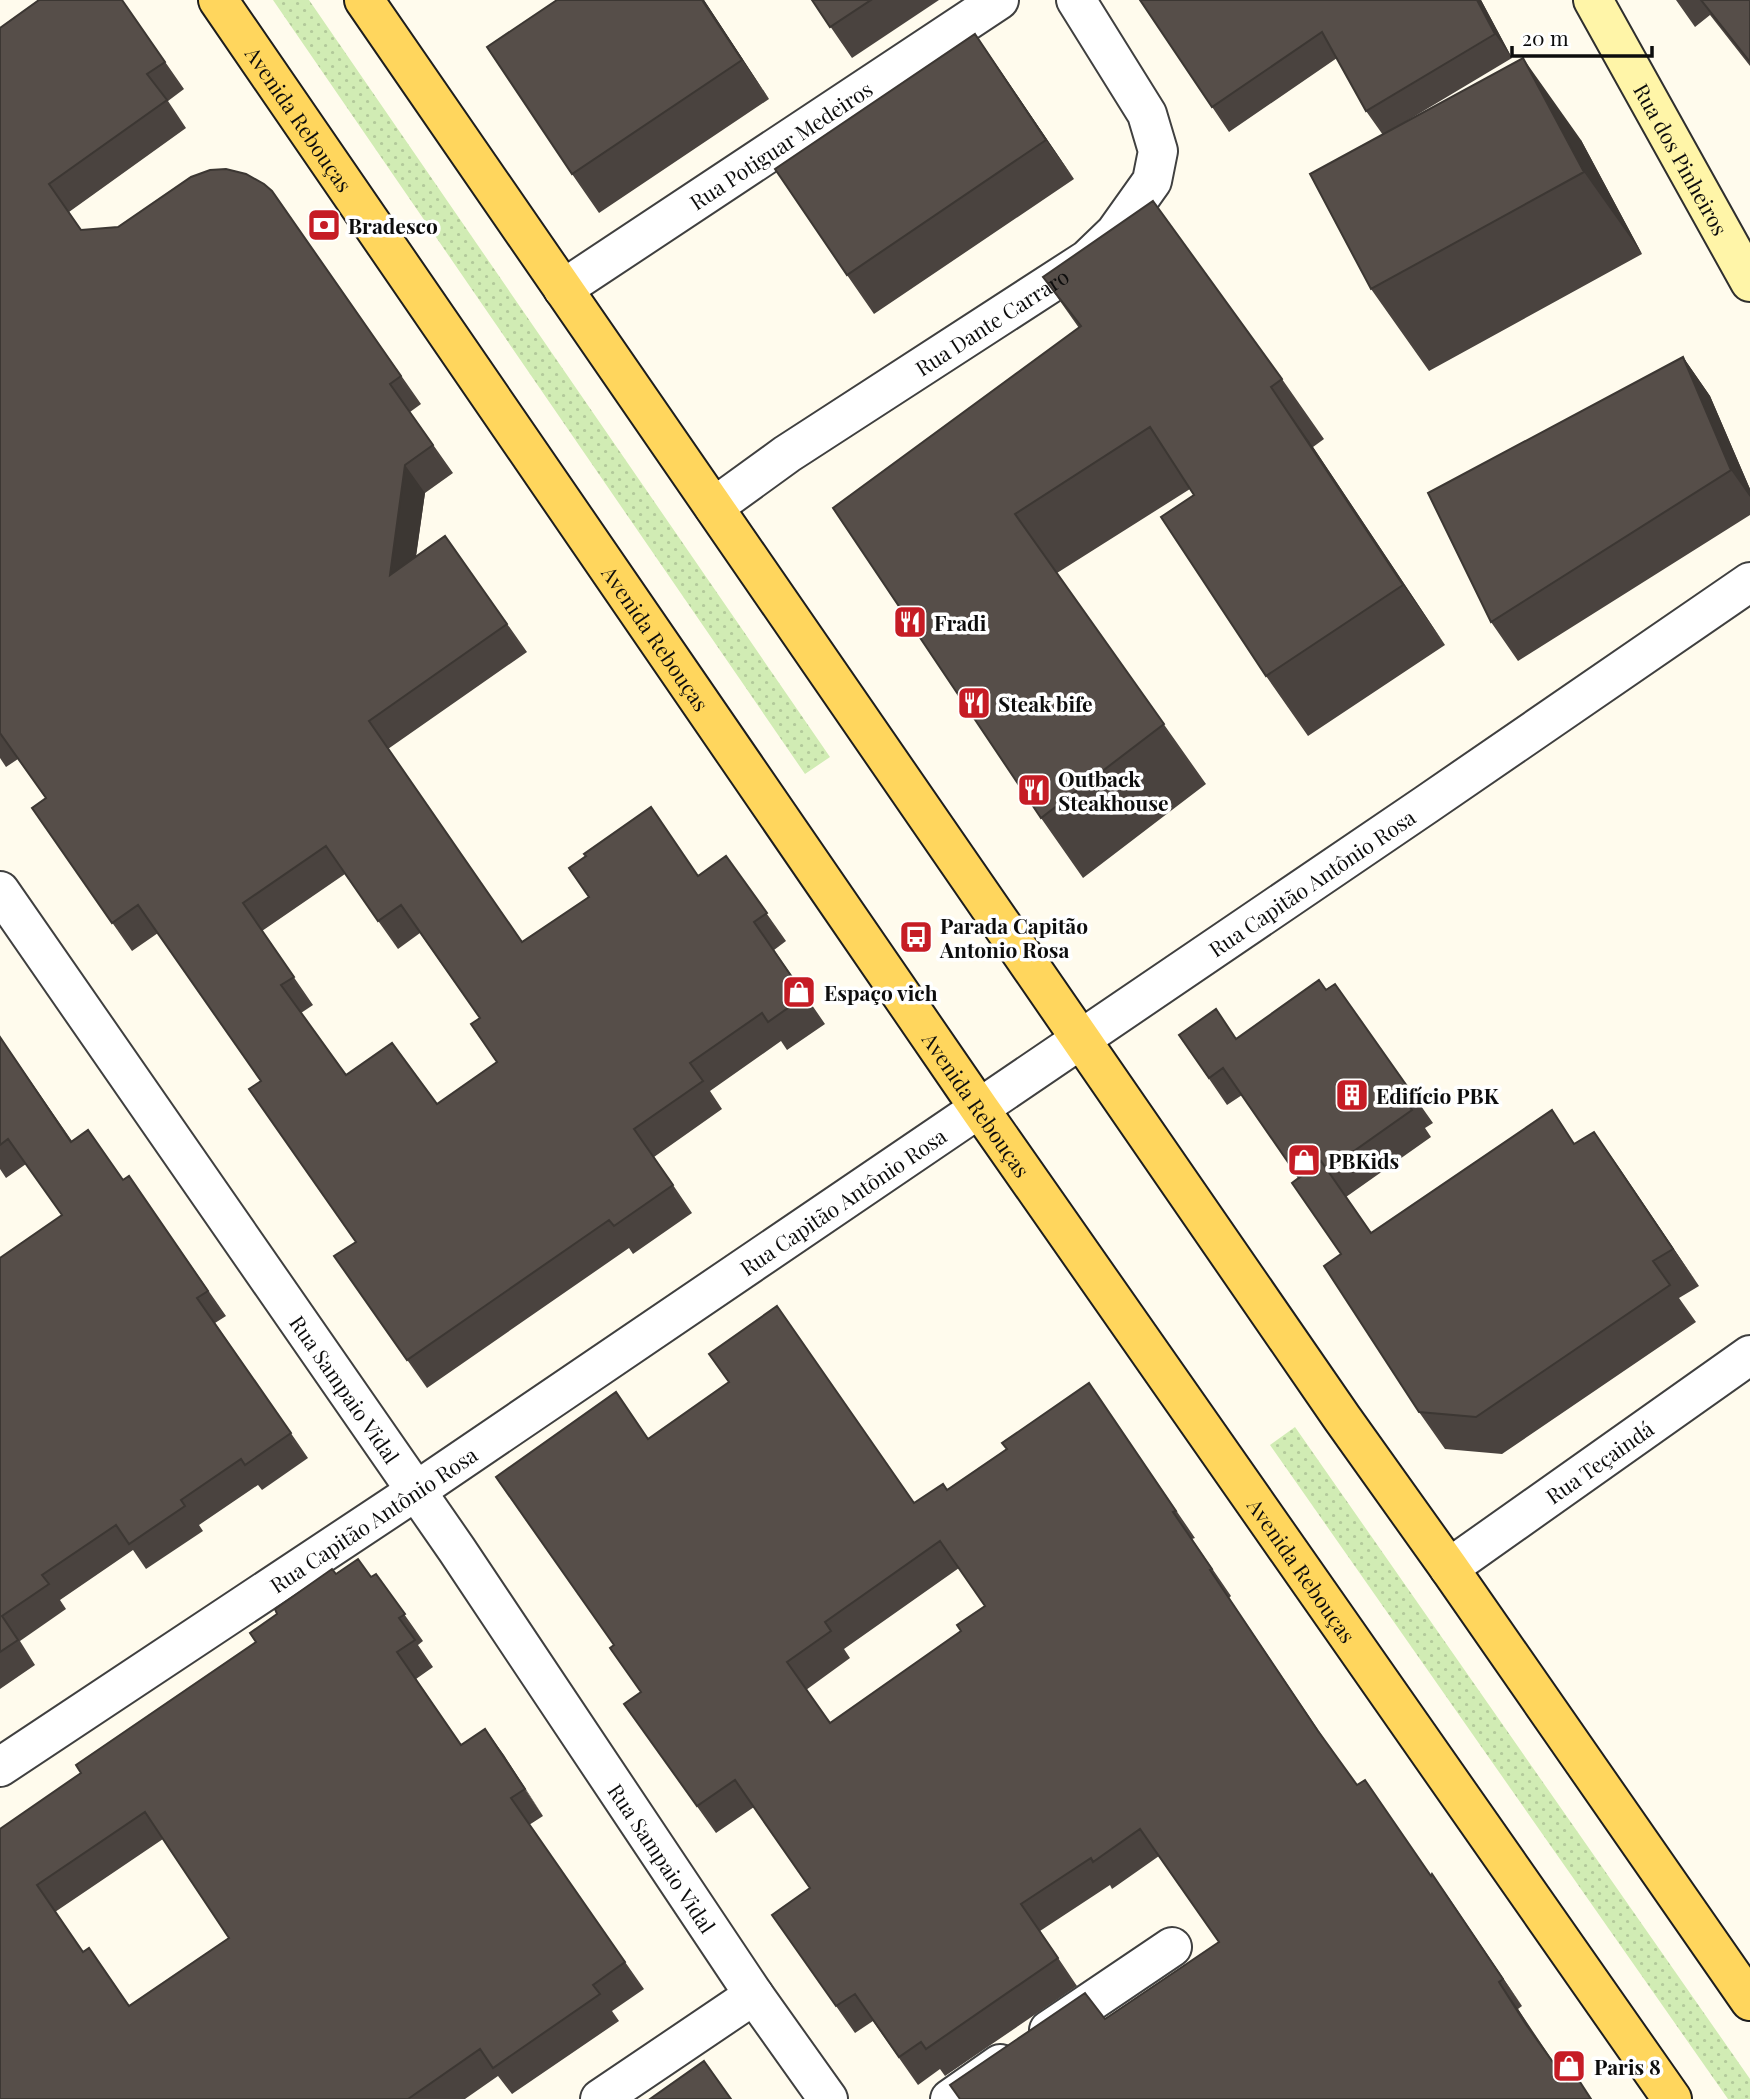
<svg xmlns="http://www.w3.org/2000/svg" width="1750" height="2099" font-family="'Playfair Display',serif">
<style>
.park{fill:url(#park-dots)}
.lines{fill:none;stroke-linecap:round;stroke-linejoin:round}
.minor-casing{stroke:#404040;stroke-width:42}
.secondary-casing{stroke:#2f2f2f;stroke-width:42}
.primary-casing{stroke:#1e1e1e;stroke-width:42}
.minor{stroke:#fff;stroke-width:38}
.secondary{stroke:#fff5a8;stroke-width:38}
.primary{stroke:#ffd65d;stroke-width:38}
.wall{fill:#4a433f;fill-rule:evenodd}
.shaded-wall{fill:#3c3733}
.building{fill:#564e49;stroke:#3c3733;stroke-width:2;fill-rule:evenodd}
.labels{text-anchor:middle;dominant-baseline:central;stroke-width:7;stroke-linejoin:round;paint-order:stroke}
.street-label{font-size:21px;fill:#0d0d0d;stroke:#fff}
.poi-label{font-size:21px;font-weight:bold;fill:#0d0d0d;stroke:#fff;text-anchor:start}
</style>
<defs>
<pattern id="park-dots" width="8" height="8" patternUnits="userSpaceOnUse" patternTransform="scale(1.75)"><rect width="8" height="8" fill="#d1ecb4"/><path d="M2 2h.1M6 6h.1" fill="none" stroke="#b2c99a" stroke-width="1.8" stroke-linecap="round"/></pattern>
</defs>
<rect width="100%" height="100%" fill="#fffbed"/>
<!-- park -->
<path class="park" d="M273 0H309L830 757 805 774Z
M1295 1427 1750 2079V2099H1728L1270 1445Z"/>
<g class="lines">
<defs>
<g id="minor">
<path id="s1" d="M563 289 999 0"/>
<path id="s2" d="M714 507 787 454 1088 259 1115 233 1152 181 1158 151 1147 114 1076 0"/>
<path id="s3" d="M0 891 457 1550 754 1995 828 2099"/>
<path id="s4" d="M1449 1568 1750 1355"/>
<path id="s5" d="M0 1767 416 1491 1427 804 1750 582"/>
<path d="M1049 2030 1172 1947"/>
<path d="M600 2099 754 1995"/>
<path d="M950 2099 1000 2064"/>
</g>
<g id="secondary">
<path id="s6" d="M1593 0 1750 282"/>
</g>
<g id="primary">
<path id="s7" d="M218 0 979 1108 1672 2099"/>
<path d="M364 0 1342 1418 1449 1568 1750 2001"/>
</g>
</defs>
<!-- minor casing -->
<use href="#minor" class="minor-casing"/>
<!-- secondary casing -->
<use href="#secondary" class="secondary-casing"/>
<!-- primary casing -->
<use href="#primary" class="primary-casing"/>
<!-- minor -->
<use href="#minor" class="minor"/>
<!-- secondary -->
<use href="#secondary" class="secondary"/>
<!-- primary -->
<use href="#primary" class="primary"/>
</g>
<!-- wall -->
<path class="wall" d="M122 0 184 89 168 101 186 128 69 212 81 230 118 227 272 191 421 404 410 412 453 473 425 493 416 557 445 536 527 652 388 749 522 942 589 897 651 807 698 876 726 856 786 941 774 950 825 1024 787 1050 781 1041 710 1091 722 1109 654 1157 692 1213 633 1254 629 1248 427 1388 334 1256 356 1242 261 1081 158 933 132 951 32 808 46 798 18 759 6 767 0 758V28ZM345 874 398 949 420 933 480 1018 497 1062 437 1104 346 1075 301 1013 313 1005 262 931Z
M704 0 769 99 599 213 572 174Z
M812 0H939L852 58Z
M1140 0H1481L1512 58 1400 125 1581 140 1642 254 1429 371 1371 289 1383 135 1366 111 1337 58 1229 132Z
M1676 0H1750V66L1710 15 1695 27Z
M975 34 1074 179 874 314 847 275Z
M1043 277 1282 379 1324 439 1313 447 1445 645 1308 736 1266 676 1194 495 1190 489 1057 573 1206 784 1083 878 1041 818 833 508 1079 328Z
M1683 357 1710 396 1750 489V515L1518 661 1491 622Z
M1335 984 1433 1123 1425 1128 1431 1137 1346 1197 1371 1233 1576 1143 1594 1132 1699 1286 1679 1298 1696 1322 1502 1454 1445 1449 1419 1412 1341 1254 1299 1178 1242 1095 1227 1105 1179 1035 1236 1039Z
M0 1037 72 1141 123 1180 129 1176 226 1316 215 1323 308 1458 262 1490 258 1485 199 1525 203 1531 146 1569 133 1550 60 1600 66 1609 20 1641 35 1665 0 1689V1258L62 1215 26 1164 6 1178 0 1169Z
M1089 1383 1195 1538 1192 1539 1231 1596 1229 1598 1327 1743 1357 1785 1431 1876 1432 1874 1522 2006 1518 2009 1567 2082 1592 2099 1105 2019 1219 1942 1159 1856 1112 1889 1110 1885 1040 1931 1077 1986 945 2076 940 2069 918 2085 873 2021 855 2033 772 1915 810 1888 754 1807 716 1833 624 1704 641 1692 614 1646 649 1438 915 1503 947 1490 1007 1449ZM959 1568 985 1606 961 1631 830 1723 806 1690 850 1658 844 1649Z
M336 1574 371 1577 376 1574 423 1641 418 1645 433 1667 416 1679 461 1745 485 1729 543 1816 529 1825 644 1989 612 2011 619 2021 512 2094 498 2076 465 2099H0V1829L81 1773 256 1642ZM163 1839 229 1938 129 2006 83 1952 55 1912Z"/>
<!-- shaded-wall -->
<path class="shaded-wall" d="M702 0H704L769 99 742 60Z
M1477 0H1481L1512 58 1495 34Z
M975 34 1002 73 1074 179 1046 140Z
M1523 58 1581 140 1642 254 1584 172Z
M1683 357 1710 396 1750 489V497L1731 470Z
M1271 387 1313 447 1445 645 1403 585Z
M405 465 425 493 409 603 390 575Z
M1594 1132 1620 1169 1699 1286 1673 1249Z
M485 1729 504 1755 543 1816Z
M1432 1874 1451 1901 1522 2006 1503 1979Z
M1499 1982 1518 2009 1544 2050 1525 2023Z"/>
<!-- building -->
<path class="building" d="M39 0H122L165 62 147 74 167 100 49 184 81 230 118 227 191 177 210 170 226 169 246 174 264 184 272 191 401 376 390 384 433 445 405 465 390 575 445 536 507 624 369 721 522 942 589 897 569 868 586 856 584 854 651 807 698 876 726 856 767 913 754 922 805 996 768 1022 762 1013 690 1063 703 1081 634 1129 673 1185 614 1226 609 1220 407 1360 334 1256 356 1242 249 1089 261 1081 138 905 112 923 32 808 46 798 0 733V28ZM326 846 378 921 401 905 480 1018 471 1024 497 1062 437 1104 392 1043 346 1075 281 985 294 977 243 903Z
M557 0H702L742 60 572 174 487 47Z
M812 0H871L830 27Z
M1140 0H1477L1495 34 1366 111 1322 32 1212 107Z
M1701 0H1750V62Z
M975 34 1046 140 847 275 775 169Z
M1523 58 1584 172 1371 289 1310 174Z
M1153 201 1282 379 1271 387 1403 585 1266 676 1161 517 1194 495 1150 427 1015 514 1164 724 1041 818 833 508 1081 326 1043 277Z
M1683 357 1731 470 1491 622 1428 493Z
M1319 980 1326 990 1335 984 1414 1096 1406 1102 1412 1110 1327 1170 1321 1161 1299 1178 1223 1068 1209 1078 1179 1035 1216 1009 1236 1039Z
M0 1037 71 1142 88 1130 123 1180 129 1176 208 1291 197 1298 291 1433 245 1465 241 1459 181 1500 185 1506 129 1544 116 1525 42 1575 49 1584 2 1616 18 1640 0 1652V1258L62 1215 8 1139 0 1145Z
M1552 1110 1574 1144 1594 1132 1673 1249 1653 1261 1670 1285 1476 1417 1419 1412 1324 1266 1341 1254 1292 1183 1321 1161 1371 1233Z
M777 1306 914 1503 943 1484 947 1490 1007 1449 1002 1443 1089 1383 1176 1511 1173 1512 1212 1569 1210 1570 1318 1731 1357 1785 1365 1780 1431 1876 1432 1874 1503 1979 1499 1982 1525 2023 1567 2082 1576 2076 1591 2099H960L950 2085 1085 1993 1105 2019 1219 1942 1140 1829 1093 1862 1091 1858 1021 1904 1058 1958 926 2049 921 2042 899 2057 855 1994 836 2006 772 1915 810 1888 735 1780 697 1806 624 1704 641 1692 610 1648 614 1645 496 1477 616 1392 648 1439 729 1382 709 1354ZM940 1541 985 1606 957 1625 961 1631 830 1723 787 1662 831 1631 825 1622Z
M358 1559 371 1577 376 1574 405 1614 399 1618 415 1640 397 1652 461 1745 485 1729 525 1789 511 1798 625 1962 593 1985 600 1994 493 2068 480 2049 408 2099H0V1829L81 1773 76 1765 256 1642 250 1633 277 1614 275 1609 332 1569 336 1574ZM145 1812 229 1938 129 2006 89 1948 83 1952 37 1885Z
M704 2061 731 2099H650Z"/>
<!-- icons -->
<defs>
<symbol id="bank-square" viewBox="-11 -11 22 22"><rect x="-9" y="-9" width="18" height="18" rx="4" fill="#c61c25" stroke="#fff"/><path d="M-6-4H6V4H-6ZM0-2.3a2.3 2.3 0 1 0 0 4.6a2.3 2.3 0 1 0 0-4.6Z" fill="#fff"/></symbol>
<symbol id="restaurant-square" viewBox="-11 -11 22 22"><rect x="-9" y="-9" width="18" height="18" rx="4" fill="#c61c25" stroke="#fff"/><path d="M-5-6h1v4h1v-4h1v4h1v-4h1v5L-1.5 .5V6h-2V.5L-5-1ZM5-6V6H3V1.5H1.5Q1.5-4 5-6Z" fill="#fff"/></symbol>
<symbol id="bus-square" viewBox="-11 -11 22 22"><rect x="-9" y="-9" width="18" height="18" rx="4" fill="#c61c25" stroke="#fff"/><path d="M-5-6H5V4H4V6H2V4H-2V6H-4V4H-5ZM-3.5-4V0h7V-4ZM-3.5 1.2v1.5H-2V1.2ZM2 1.2v1.5H3.5V1.2Z" fill="#fff"/></symbol>
<symbol id="shop-square" viewBox="-11 -11 22 22"><rect x="-9" y="-9" width="18" height="18" rx="4" fill="#c61c25" stroke="#fff"/><path d="M-5-2.5h2.3a2.7 3.5 0 0 1 5.4 0H5L5.5 6h-11ZM-1.5-2.5h3a1.5 2.3 0 0 0-3 0Z" fill="#fff"/></symbol>
<symbol id="building-square" viewBox="-11 -11 22 22"><rect x="-9" y="-9" width="18" height="18" rx="4" fill="#c61c25" stroke="#fff"/><path d="M-4-6H4V6H1V3H-1V6H-4ZM-2.5-4.3h1.7v1.8h-1.7ZM.8-4.3h1.7v1.8H.8ZM-2.5-1h1.7V.8h-1.7ZM.8-1h1.7V.8H.8Z" fill="#fff"/></symbol>
</defs>
<g fill-rule="evenodd">
<use href="#bank-square" x="305" y="206" width="38" height="38"/>
<use href="#restaurant-square" x="891" y="603" width="38" height="38"/>
<use href="#restaurant-square" x="955" y="684" width="38" height="38"/>
<use href="#restaurant-square" x="1015" y="771" width="38" height="38"/>
<use href="#bus-square" x="897" y="918" width="38" height="38"/>
<use href="#shop-square" x="780" y="973" width="38" height="38"/>
<use href="#building-square" x="1333" y="1076" width="38" height="38"/>
<use href="#shop-square" x="1285" y="1141" width="38" height="38"/>
<use href="#shop-square" x="1550" y="2047" width="38" height="38"/>
</g>
<g class="labels">
<!-- street labels -->
<g class="street-label">
<text stroke="none"><textPath href="#s7" startOffset="144">Avenida Rebouças</textPath></text>
<text stroke="none"><textPath href="#s1" startOffset="261">Rua Potiguar Medeiros</textPath></text>
<text stroke="none"><textPath href="#s6" startOffset="182">Rua dos Pinheiros</textPath></text>
<text stroke="none"><textPath href="#s2" startOffset="334">Rua Dante Carraro</textPath></text>
<text stroke="none"><textPath href="#s7" startOffset="774">Avenida Rebouças</textPath></text>
<text stroke="none"><textPath href="#s5" startOffset="1582">Rua Capitão Antônio Rosa</textPath></text>
<text stroke="none"><textPath href="#s7" startOffset="1340">Avenida Rebouças</textPath></text>
<text stroke="none"><textPath href="#s5" startOffset="1015">Rua Capitão Antônio Rosa</textPath></text>
<text stroke="none"><textPath href="#s3" startOffset="606">Rua Sampaio Vidal</textPath></text>
<text stroke="none"><textPath href="#s4" startOffset="184">Rua Teçaindá</textPath></text>
<text stroke="none"><textPath href="#s5" startOffset="448">Rua Capitão Antônio Rosa</textPath></text>
<text stroke="none"><textPath href="#s7" startOffset="1908">Avenida Rebouças</textPath></text>
<text stroke="none"><textPath href="#s3" startOffset="1172">Rua Sampaio Vidal</textPath></text>
</g>
<!-- poi labels -->
<g class="poi-label">
<text x="348" y="225">Bradesco</text>
<text x="934" y="622">Fradi</text>
<text x="998" y="703">Steak bife</text>
<text x="1058" y="778">Outback<tspan x="1058" dy="24">Steakhouse</tspan></text>
<text x="940" y="925">Parada Capitão<tspan x="940" dy="24">Antonio Rosa</tspan></text>
<text x="824" y="992">Espaço vich</text>
<text x="1376" y="1095">Edifício PBK</text>
<text x="1328" y="1160">PBKids</text>
<text x="1594" y="2066">Paris 8</text>
</g>
</g>
<!-- scale -->
<path d="M1512 46v10h140v-10" fill="none" stroke="#0d0d0d" stroke-width="3.5"/>
<text x="1522" y="46" font-size="21" fill="#0d0d0d" stroke="#ffffff" stroke-width="5" paint-order="stroke">20 m</text>
</svg>
